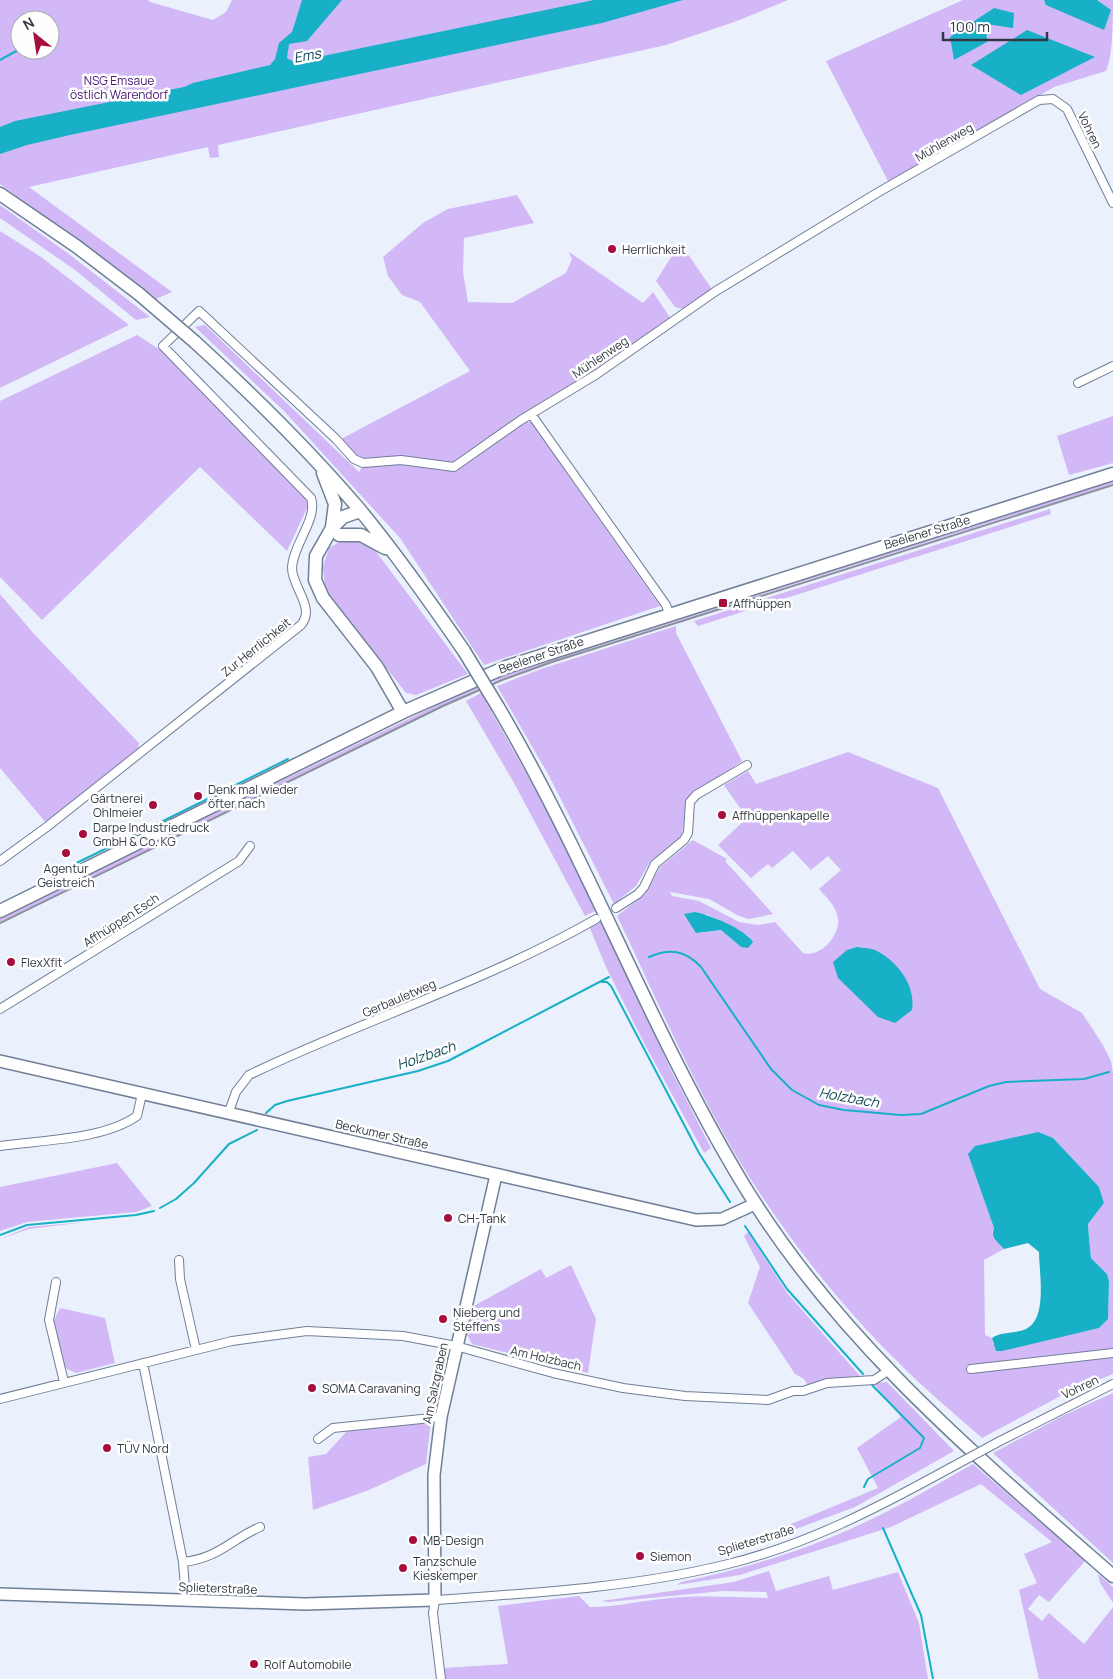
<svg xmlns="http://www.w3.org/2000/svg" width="1113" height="1679" font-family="Manrope,sans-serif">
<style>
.green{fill:#d2b8f6;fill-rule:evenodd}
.water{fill:#18b0c7}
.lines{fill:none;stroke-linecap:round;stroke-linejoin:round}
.stream{stroke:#18b0c7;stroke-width:2}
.street-casing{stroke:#6f7f97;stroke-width:10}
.secondary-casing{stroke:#6f7f97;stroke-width:14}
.primary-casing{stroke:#6f7f97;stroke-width:15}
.street{stroke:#fff;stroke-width:8}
.secondary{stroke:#fff;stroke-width:11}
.primary{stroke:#fff;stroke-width:12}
.rail{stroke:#8a919c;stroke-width:2}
.street-bridge-casing{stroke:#6f7f97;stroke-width:10;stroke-linecap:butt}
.primary-bridge-casing{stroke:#6f7f97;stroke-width:15;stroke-linecap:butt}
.street-bridge{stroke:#fff;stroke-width:8}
.primary-bridge{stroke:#fff;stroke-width:12}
.poi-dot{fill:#a60e3e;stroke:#fefefe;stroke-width:2}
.labels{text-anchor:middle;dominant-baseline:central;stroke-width:5;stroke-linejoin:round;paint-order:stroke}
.park-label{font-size:12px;fill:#481673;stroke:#fefefe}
.street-label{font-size:12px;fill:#313843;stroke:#fefefe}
.poi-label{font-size:12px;fill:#313843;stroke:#fefefe;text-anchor:start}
.water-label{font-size:14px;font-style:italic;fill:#114b55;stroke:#fefefe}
</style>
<rect width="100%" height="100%" fill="#eaf1fc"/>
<!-- green -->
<path class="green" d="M0 0H148L150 2 213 20 226 12 232 0H788L737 21 666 45 218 145 219 157 210 158 208 147 29 187 172 292 156 299 0 184ZM20 20H50V50H20Z
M963 0H1113C1113 18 1113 57 1106 71L1054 87 889 183 826 61Z
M517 195 534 223 464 238 463 272 468 302 512 303 566 273 572 259 569 252 643 303 653 292 671 319 596 371 455 464 390 457 365 461 357 457 341 439 470 371 420 302 402 295 388 276 383 257 423 223 448 209Z
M0 205 69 254 150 317 136 320 75 270 0 218Z
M0 231 41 257 129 325 0 388Z
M680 243 712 289 683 309 675 307 656 281Z
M205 325 359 472 362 467 390 462 455 471 523 422H531L660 606 484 665 400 538 284 411 195 327Z
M137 335 162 351 295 484 309 504 287 551 200 467 42 620 0 577V401Z
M1113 416V463L1069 475 1057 436Z
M1113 480V484L601 645 493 682 492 680 516 670Z
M1050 509 1051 514 698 626 694 621Z
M346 538 371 545 468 674 416 695 406 693 325 590 323 567 329 548Z
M0 594 34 634 139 743 138 749 47 824 0 768Z
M676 626V633L742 761 693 793 681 837 650 862 636 886 614 904 548 774 497 686 541 669Z
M476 686 478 689 0 922V918Z
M481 693 562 837 595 911 585 916 513 781 466 701Z
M848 752 938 788 1040 989 1082 1013 1103 1045 1111 1061 1113 1073V1374L1066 1393 982 1438C954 1413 924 1389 898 1362 847 1312 800 1254 761 1195 703 1108 662 1010 617 916L645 894 660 867 693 840 727 859 725 861 773 914 749 919 739 916 709 899 670 892 672 896 699 901 739 922 758 925 775 922 803 953C820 958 840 936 838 919 837 907 827 898 819 889L841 870 828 856 811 870 793 851 772 868 768 864 751 878 718 845 747 818 724 785 748 771 756 784ZM706 914 737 929 750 937 741 947 721 930 696 933ZM1053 1138 1099 1187 1104 1203 1088 1224 1089 1238 1091 1258 1107 1274 1109 1281 1108 1319 1099 1328 1067 1335 993 1344 992 1338 985 1335 984 1260 1004 1249 992 1232 994 1228 982 1193Z
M601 919 672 1072 711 1148 704 1153 644 1043 606 967 589 926Z
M117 1163 152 1206 136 1212 27 1222 0 1231V1187Z
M85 1222 29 1229 0 1239 29 1227Z
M748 1232 788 1294 860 1376 826 1380 808 1386 804 1379 795 1374 748 1303 760 1267 744 1236Z
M571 1265 596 1319 588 1373 472 1344 467 1335 472 1307 541 1269 546 1278Z
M60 1308 105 1318 115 1363 76 1373 65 1368 53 1322Z
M887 1382 954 1451 855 1507 761 1542 762 1536 878 1488 857 1448 901 1417 873 1383Z
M1113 1393V1563L993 1453 1062 1416Z
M431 1421 426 1464 369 1490 313 1510 308 1457 326 1454 348 1430Z
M973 1464 1072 1550 1066 1548 1078 1554 1085 1561 1049 1602 1039 1595 1028 1609 1042 1621 1049 1613 1084 1644 1113 1607V1679H1039L1019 1590 1037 1583 1024 1554 1052 1542 981 1484 891 1527 740 1575 677 1585 681 1582C748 1568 814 1548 876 1517 909 1501 941 1482 973 1464Z
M769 1571 776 1591 829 1576 833 1590 898 1572 919 1623 928 1679H446L444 1668 508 1664 498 1606 579 1596 590 1607C617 1607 644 1600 671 1598 703 1595 735 1597 768 1598L766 1592 723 1591 608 1602 601 1601 734 1582Z
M1098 1574 1113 1587V1603L1100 1583Z"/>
<!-- water -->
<path class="water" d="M302 0H342L307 41 289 44 287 58 294 62 594 0H683L602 23 70 135 27 145 0 154V127L15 121 184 87 193 83 270 65 275 59 279 43 292 32Z
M1044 0H1097L1111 10 1104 30 1046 5Z
M994 8 1014 13 1013 28 986 24 987 42 954 60 950 37Z
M1027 30 1095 57 1021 95 971 65Z
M695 912C710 915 745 929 753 942L748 948 741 947 721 930 696 933 684 914Z
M857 947C863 948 872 948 877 951 898 962 916 986 912 1010L895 1023 878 1017 838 978 833 962 847 950Z
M1038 1132 1053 1138 1085 1172 1099 1187 1104 1203 1088 1224 1089 1238 1091 1258 1107 1274 1109 1281 1108 1319 1099 1328 1002 1351H996L992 1338C1002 1331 1015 1334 1026 1329 1048 1319 1039 1272 1039 1252L1028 1243 1004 1249C998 1242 990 1238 994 1228L968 1154 975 1146Z"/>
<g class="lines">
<!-- stream -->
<path class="stream" d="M0 60 20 49
M153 826 288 759
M56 873 140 832
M649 957C670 948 685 950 701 967L771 1069 792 1090 819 1105 844 1110 901 1115 921 1114 989 1086 1006 1082 1084 1079 1109 1072
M602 982H607L611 986 699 1153 730 1202
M266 1113 275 1105 287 1101 418 1071 448 1061 609 977
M160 1208 176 1199 194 1183 229 1144 257 1130
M745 1226 787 1289 863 1374
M0 1235 27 1225 136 1215 154 1211
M864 1487 868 1479 920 1448 924 1438 872 1385
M883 1528 921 1615 933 1679"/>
<defs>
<path id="street" d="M1078 383 1113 366
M531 414 666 605 669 613
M0 861 48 826 301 625C316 608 292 587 292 568 293 544 318 519 311 498L163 346 199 311 336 439 354 459 363 463 401 460 454 467 521 420 597 374 716 291 877 193 1039 100 1053 99 1067 109 1113 203
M616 908 638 894 644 887 655 864 684 840 688 833 690 802 696 795 747 765
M0 1009 239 861 250 846
M228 1114 236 1092 249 1075C363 1020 486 982 596 919
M0 1146C41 1140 103 1140 137 1116L142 1094
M179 1260 180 1279 196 1350
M56 1282 49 1320 64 1382
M143 1363 183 1562 186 1600
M971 1369 1113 1353
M0 1399 232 1341 307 1331 403 1336 456 1346 553 1373 623 1388 685 1396 768 1400 793 1391H803L827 1383 874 1380 888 1371
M318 1439 333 1428 441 1417
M1000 1441 1113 1384
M183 1562C219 1558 230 1540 260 1527
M441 1679 433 1613 435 1600C532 1593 629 1588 724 1565 805 1546 879 1507 950 1468"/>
<path id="secondary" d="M0 1061 696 1220 722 1219 755 1204
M0 1594 305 1604 435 1600 434 1475 441 1417 496 1175"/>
<path id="primary" d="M0 194 76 246 139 294
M195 342C253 395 309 450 360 510 397 555 431 603 464 651
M323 473 335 504 332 527
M360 511 343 517 332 528 316 556 315 580 323 598 377 667 403 712
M339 535H361L385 548
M498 707C588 860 649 1027 740 1179 834 1337 976 1456 1113 1576
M0 911 403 712 506 667 1113 474"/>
</defs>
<!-- street casing -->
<use href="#street" class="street-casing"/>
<!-- secondary casing -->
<use href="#secondary" class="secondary-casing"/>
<!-- primary casing -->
<use href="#primary" class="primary-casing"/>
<!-- street -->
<use href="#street" class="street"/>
<!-- secondary -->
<use href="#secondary" class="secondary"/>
<!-- primary -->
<use href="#primary" class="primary"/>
<!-- rail -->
<path class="rail" d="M0 923 443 706 502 680 552 662 1113 485"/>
<defs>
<path id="street-bridge" d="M950 1468 1000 1441"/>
<path id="primary-bridge" d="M139 294 195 342
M464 651 498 707"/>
</defs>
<!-- street-bridge casing -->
<use href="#street-bridge" class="street-bridge-casing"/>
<!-- primary-bridge casing -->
<use href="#primary-bridge" class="primary-bridge-casing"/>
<!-- street-bridge -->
<use href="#street-bridge" class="street-bridge"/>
<!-- primary-bridge -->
<use href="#primary-bridge" class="primary-bridge"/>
</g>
<!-- markers -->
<g class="poi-dot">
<circle cx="612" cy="249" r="5"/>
<rect x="718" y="598" width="10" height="10" rx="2.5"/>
<circle cx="198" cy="796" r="5"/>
<circle cx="153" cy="805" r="5"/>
<circle cx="722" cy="815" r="5"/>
<circle cx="83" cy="834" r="5"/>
<circle cx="66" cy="853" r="5"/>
<circle cx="11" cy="962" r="5"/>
<circle cx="448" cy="1218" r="5"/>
<circle cx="443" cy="1319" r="5"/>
<circle cx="312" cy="1388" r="5"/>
<circle cx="107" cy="1448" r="5"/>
<circle cx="413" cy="1540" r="5"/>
<circle cx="640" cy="1556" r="5"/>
<circle cx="403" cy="1568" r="5"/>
<circle cx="254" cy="1664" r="5"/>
</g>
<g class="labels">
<!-- park labels -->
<g class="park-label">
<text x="119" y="80">NSG Emsaue<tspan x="119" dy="14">östlich Warendorf</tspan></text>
</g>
<!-- street labels -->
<g class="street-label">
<text transform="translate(1090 130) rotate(64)">Vohren</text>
<text transform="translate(944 142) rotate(-30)">Mühlenweg</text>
<text transform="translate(600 357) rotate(-34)">Mühlenweg</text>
<text transform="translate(927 532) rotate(-17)">Beelener Straße</text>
<text transform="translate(256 647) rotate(-39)">Zur Herrlichkeit</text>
<text transform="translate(541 655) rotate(-19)">Beelener Straße</text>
<text transform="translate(121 920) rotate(-33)">Affhüppen Esch</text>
<text transform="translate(399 998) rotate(-23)">Gerbauletweg</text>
<text transform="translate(382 1134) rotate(13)">Beckumer Straße</text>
<text transform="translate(546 1358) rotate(13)">Am Holzbach</text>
<text transform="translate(435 1383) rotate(-78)">Am Salzgraben</text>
<text transform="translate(1080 1387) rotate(-25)">Vohren</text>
<text transform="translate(756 1540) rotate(-17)">Splieterstraße</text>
<text transform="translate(218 1588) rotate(2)">Splieterstraße</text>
</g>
<!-- poi labels -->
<g class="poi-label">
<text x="622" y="249">Herrlichkeit</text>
<text x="733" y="603">Affhüppen</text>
<text x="208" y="789">Denk mal wieder<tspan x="208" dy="14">öfter nach</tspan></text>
<text x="143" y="798" text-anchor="end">Gärtnerei<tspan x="143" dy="14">Ohlmeier</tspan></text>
<text x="732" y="815">Affhüppenkapelle</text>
<text x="93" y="827">Darpe Industriedruck<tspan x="93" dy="14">GmbH &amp; Co. KG</tspan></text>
<text x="66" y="868" text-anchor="middle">Agentur<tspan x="66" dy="14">Geistreich</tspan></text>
<text x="21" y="962">FlexXfit</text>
<text x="458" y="1218">CH-Tank</text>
<text x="453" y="1312">Nieberg und<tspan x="453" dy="14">Steffens</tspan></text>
<text x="322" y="1388">SOMA Caravaning</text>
<text x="117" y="1448">TÜV Nord</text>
<text x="423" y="1540">MB-Design</text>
<text x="650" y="1556">Siemon</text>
<text x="413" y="1561">Tanzschule<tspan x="413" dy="14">Kieskemper</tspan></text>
<text x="264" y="1664">Rolf Automobile</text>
</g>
<!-- water labels -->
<g class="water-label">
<text transform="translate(307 55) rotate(-11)">Ems</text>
<text transform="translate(426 1055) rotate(-19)">Holzbach</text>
<text transform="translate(849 1097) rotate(10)">Holzbach</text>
</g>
</g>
<!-- north arrow -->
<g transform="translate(35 35) rotate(330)"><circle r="24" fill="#fefefe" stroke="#acafb3"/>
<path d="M0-4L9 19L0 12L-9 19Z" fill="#a60e3e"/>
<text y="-8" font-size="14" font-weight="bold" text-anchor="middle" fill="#313843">N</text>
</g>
<!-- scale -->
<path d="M943 32v8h104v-8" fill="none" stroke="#313843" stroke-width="2.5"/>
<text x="950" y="32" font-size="15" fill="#313843" stroke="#fefefe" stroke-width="4" paint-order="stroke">100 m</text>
</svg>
